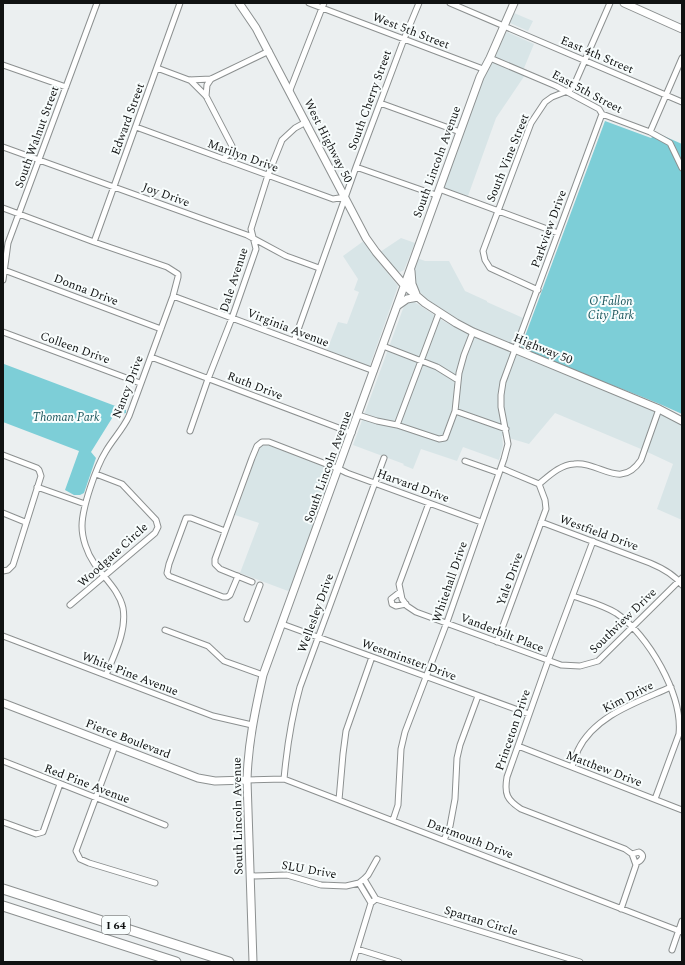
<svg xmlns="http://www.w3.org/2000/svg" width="685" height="965" font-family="Spectral,serif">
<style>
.built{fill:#d8e5e7}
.green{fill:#7dced7}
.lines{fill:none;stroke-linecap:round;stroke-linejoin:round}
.street-casing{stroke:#8c9090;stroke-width:7}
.secondary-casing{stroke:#8c9090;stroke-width:9}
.highway-casing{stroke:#8c9090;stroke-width:11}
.street{stroke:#fff;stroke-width:5}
.secondary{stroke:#fff;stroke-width:7}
.highway{stroke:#fff;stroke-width:9}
.labels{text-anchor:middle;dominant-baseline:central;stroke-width:4;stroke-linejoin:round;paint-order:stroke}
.shield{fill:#f8fdfd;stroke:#565858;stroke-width:1}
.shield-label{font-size:11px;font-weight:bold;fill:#101212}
.street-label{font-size:12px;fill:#101212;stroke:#f8fdfd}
.park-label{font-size:12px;font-style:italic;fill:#1b565c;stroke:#f8fdfd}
</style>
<rect width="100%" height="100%" fill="#ebeff0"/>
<!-- built -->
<path class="built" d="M514 13 533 21 528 31 510 23Z
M507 32 534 44 522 73 525 75 496 118 468 196 446 189 444 186 484 75 495 58 505 33Z
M401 238 415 243 404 270 400 272 396 271 380 252Z
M365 240 377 260 398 286 370 365 369 366 327 350 338 322 347 324 359 292 354 290 358 279 343 256Z
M417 258 425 261H449L465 291 487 301V302L523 318 515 341 510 343 469 326 428 300 417 289 415 284 413 269Z
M413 301 445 322 488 343 643 406 682 424V520L657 509 673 464 641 449 555 413 529 444 502 436 503 445 499 460 463 447 457 461 421 449 413 469 403 465 404 464 353 445 404 306 407 302Z
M265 444 329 468 332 472 327 491 291 589 288 591 240 573 259 523 235 515 259 448 262 445Z"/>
<!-- green -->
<path class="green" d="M605 121 651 138 657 133 682 144V414C629 389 573 373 521 347Z
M4 364 126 410V413L114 415 91 452 96 458 84 493 80 495H74L65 490 79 451 3 422V366Z"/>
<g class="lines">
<defs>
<path id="street" d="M309 3 483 69
M450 3 682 102
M490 58 556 86 599 109 602 114 650 132 670 143 682 168
M3 65 66 87
M157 68 189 80 211 79 269 51
M190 80 206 96 232 146 231 152 223 159
M290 90 324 3
M206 96 207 85 211 79
M380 103 460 132
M136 127 333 199 345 197
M650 132 682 58
M3 147 247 235 286 256 319 268
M356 167 436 195
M439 189 558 233
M3 208 94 242 167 267 178 274V277L173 296 129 416C123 429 113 439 106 451 96 467 82 508 82 526 82 538 87 553 94 563 104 578 119 590 123 608 127 631 114 655 106 675
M94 242 180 3
M4 270 161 329
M3 280 8 243 97 3
M538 290 490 268 485 260 483 251 531 123 545 102 552 97 570 90 575 83 610 3
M173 296 374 371
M3 332 140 383
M294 341 356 167 404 39 419 3
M383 346 437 367 458 380
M151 357 352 433
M455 411 506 429
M358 415 377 421 397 425 439 439 445 438 455 411 459 373 464 355 473 332
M397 425 439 313
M190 431 208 379 232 318 256 249 251 229 268 175 282 140 295 128 306 122
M3 455 37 468 39 470 41 476 13 565 8 570 3 571
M465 461 499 473
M501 468 539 484
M539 484C550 475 560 465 574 464 600 461 620 491 641 460L659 409
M37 487 85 504
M429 503 399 584 402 599 407 606 416 612 561 665 580 666 598 661 682 578
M3 513 25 522
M541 522 650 563C662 568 674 574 682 585
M225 531 191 518H186L169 564 167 573 169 576 223 597H227L230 595 238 576
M593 541 548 661 507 777C504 794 507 800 521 809L625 849 632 854 636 865 621 909
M252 582 220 569 215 564V559L252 458 257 446 262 442H269L339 469 347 473 481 522
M400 592 391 599 392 604 396 606 406 604
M573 596C587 601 603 605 616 613 648 634 683 695 679 734L655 799
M70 605 155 533 158 527 156 520 122 484 96 474
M247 619 260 585
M282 624 529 714
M165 630 208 646 224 661 263 675
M3 636 213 716 252 725
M497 642 546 509 545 500 539 484
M115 746 76 851 80 859 89 863 155 883
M518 746 682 810
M3 761 165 825
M572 767C574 761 576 755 578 750 595 715 638 702 671 687
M284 779C287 746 291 719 300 687L384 458
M247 780 284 779 682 932
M339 800 343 754 346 731 372 657
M393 820 398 805 401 749 405 732 447 622 504 459 508 444 501 407V395L503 382 602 114
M3 822 36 834 43 832 60 784
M444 840 450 826 455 799 457 758 460 745 478 696
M632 854 639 852C646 856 641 861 636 863
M250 876 287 875 321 885 346 886 359 883 364 879 368 875 377 859
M364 879 376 899 580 962
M359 883 371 903
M357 949 399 962
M672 950 682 921
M353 962 371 903 376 899"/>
<path id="secondary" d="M239 3 256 28 366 238 376 252 404 285 425 303 456 323 473 332 659 409 682 421
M624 3 682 29
M411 271 412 284 416 294
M397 306 407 299 418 297
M3 703 198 778 215 781 247 780
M253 962 247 780C248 744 255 711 263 675L480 77 490 58 514 3"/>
<path id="highway" d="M3 889 229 962
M3 906 176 962"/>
</defs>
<!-- street casing -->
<use href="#street" class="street-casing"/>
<!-- secondary casing -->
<use href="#secondary" class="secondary-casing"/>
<!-- highway casing -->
<use href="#highway" class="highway-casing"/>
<!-- street -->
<use href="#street" class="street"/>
<!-- secondary -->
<use href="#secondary" class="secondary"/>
<!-- highway -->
<use href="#highway" class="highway"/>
</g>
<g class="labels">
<!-- shield labels -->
<rect class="shield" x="102" y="916" width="28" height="18" rx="3"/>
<g class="shield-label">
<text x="116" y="925">I 64</text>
</g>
<!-- street labels -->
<g class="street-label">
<text transform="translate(411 31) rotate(21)">West 5th Street</text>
<text transform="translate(597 55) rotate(23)">East 4th Street</text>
<text transform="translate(587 92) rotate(28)">East 5th Street</text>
<text transform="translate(370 100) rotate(-70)">South Cherry Street</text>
<text transform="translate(128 119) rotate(-70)">Edward Street</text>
<text transform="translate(37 137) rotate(-70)">South Walnut Street</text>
<text transform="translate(328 141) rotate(63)">West Highway 50</text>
<text transform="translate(243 156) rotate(20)">Marilyn Drive</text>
<text transform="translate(508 158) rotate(-68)">South Vine Street</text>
<text transform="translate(437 162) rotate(-70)">South Lincoln Avenue</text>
<text transform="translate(166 195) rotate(20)">Joy Drive</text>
<text transform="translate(549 229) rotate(-70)">Parkview Drive</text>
<text transform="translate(234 280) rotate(-72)">Dale Avenue</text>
<text transform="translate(86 290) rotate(21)">Donna Drive</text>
<text transform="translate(288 328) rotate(21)">Virginia Avenue</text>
<text transform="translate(75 348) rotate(20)">Colleen Drive</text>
<text transform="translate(543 349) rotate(22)">Highway 50</text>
<text transform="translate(255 386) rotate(21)">Ruth Drive</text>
<text transform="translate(128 387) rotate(-69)">Nancy Drive</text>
<text transform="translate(328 467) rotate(-70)">South Lincoln Avenue</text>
<text transform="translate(413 486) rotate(20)">Harvard Drive</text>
<text transform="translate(599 533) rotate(20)">Westfield Drive</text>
<text transform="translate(113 555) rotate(-42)">Woodgate Circle</text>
<text transform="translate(510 579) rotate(-70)">Yale Drive</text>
<text transform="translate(450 582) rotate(-71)">Whitehall Drive</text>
<text transform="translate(316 613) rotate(-70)">Wellesley Drive</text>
<text transform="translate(623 621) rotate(-44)">Southview Drive</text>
<text transform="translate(502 633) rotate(21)">Vanderbilt Place</text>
<text transform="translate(409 660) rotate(20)">Westminster Drive</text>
<text transform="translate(130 674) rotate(21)">White Pine Avenue</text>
<text transform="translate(628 697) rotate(-27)">Kim Drive</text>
<text transform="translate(513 730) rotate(-71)">Princeton Drive</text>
<text transform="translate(128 739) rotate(21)">Pierce Boulevard</text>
<text transform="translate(604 769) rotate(21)">Matthew Drive</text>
<text transform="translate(87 784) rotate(21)">Red Pine Avenue</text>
<text transform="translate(238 816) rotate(-91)">South Lincoln Avenue</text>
<text transform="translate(470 839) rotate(21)">Dartmouth Drive</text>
<text transform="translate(309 870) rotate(10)">SLU Drive</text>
<text transform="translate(481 921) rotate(17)">Spartan Circle</text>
</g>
<!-- park labels -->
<g class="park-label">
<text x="611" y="301">O'Fallon<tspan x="611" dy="14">City Park</tspan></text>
<text x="66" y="417">Thoman Park</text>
</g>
</g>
<!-- border -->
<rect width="685" height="965" fill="none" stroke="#101212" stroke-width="8"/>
</svg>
